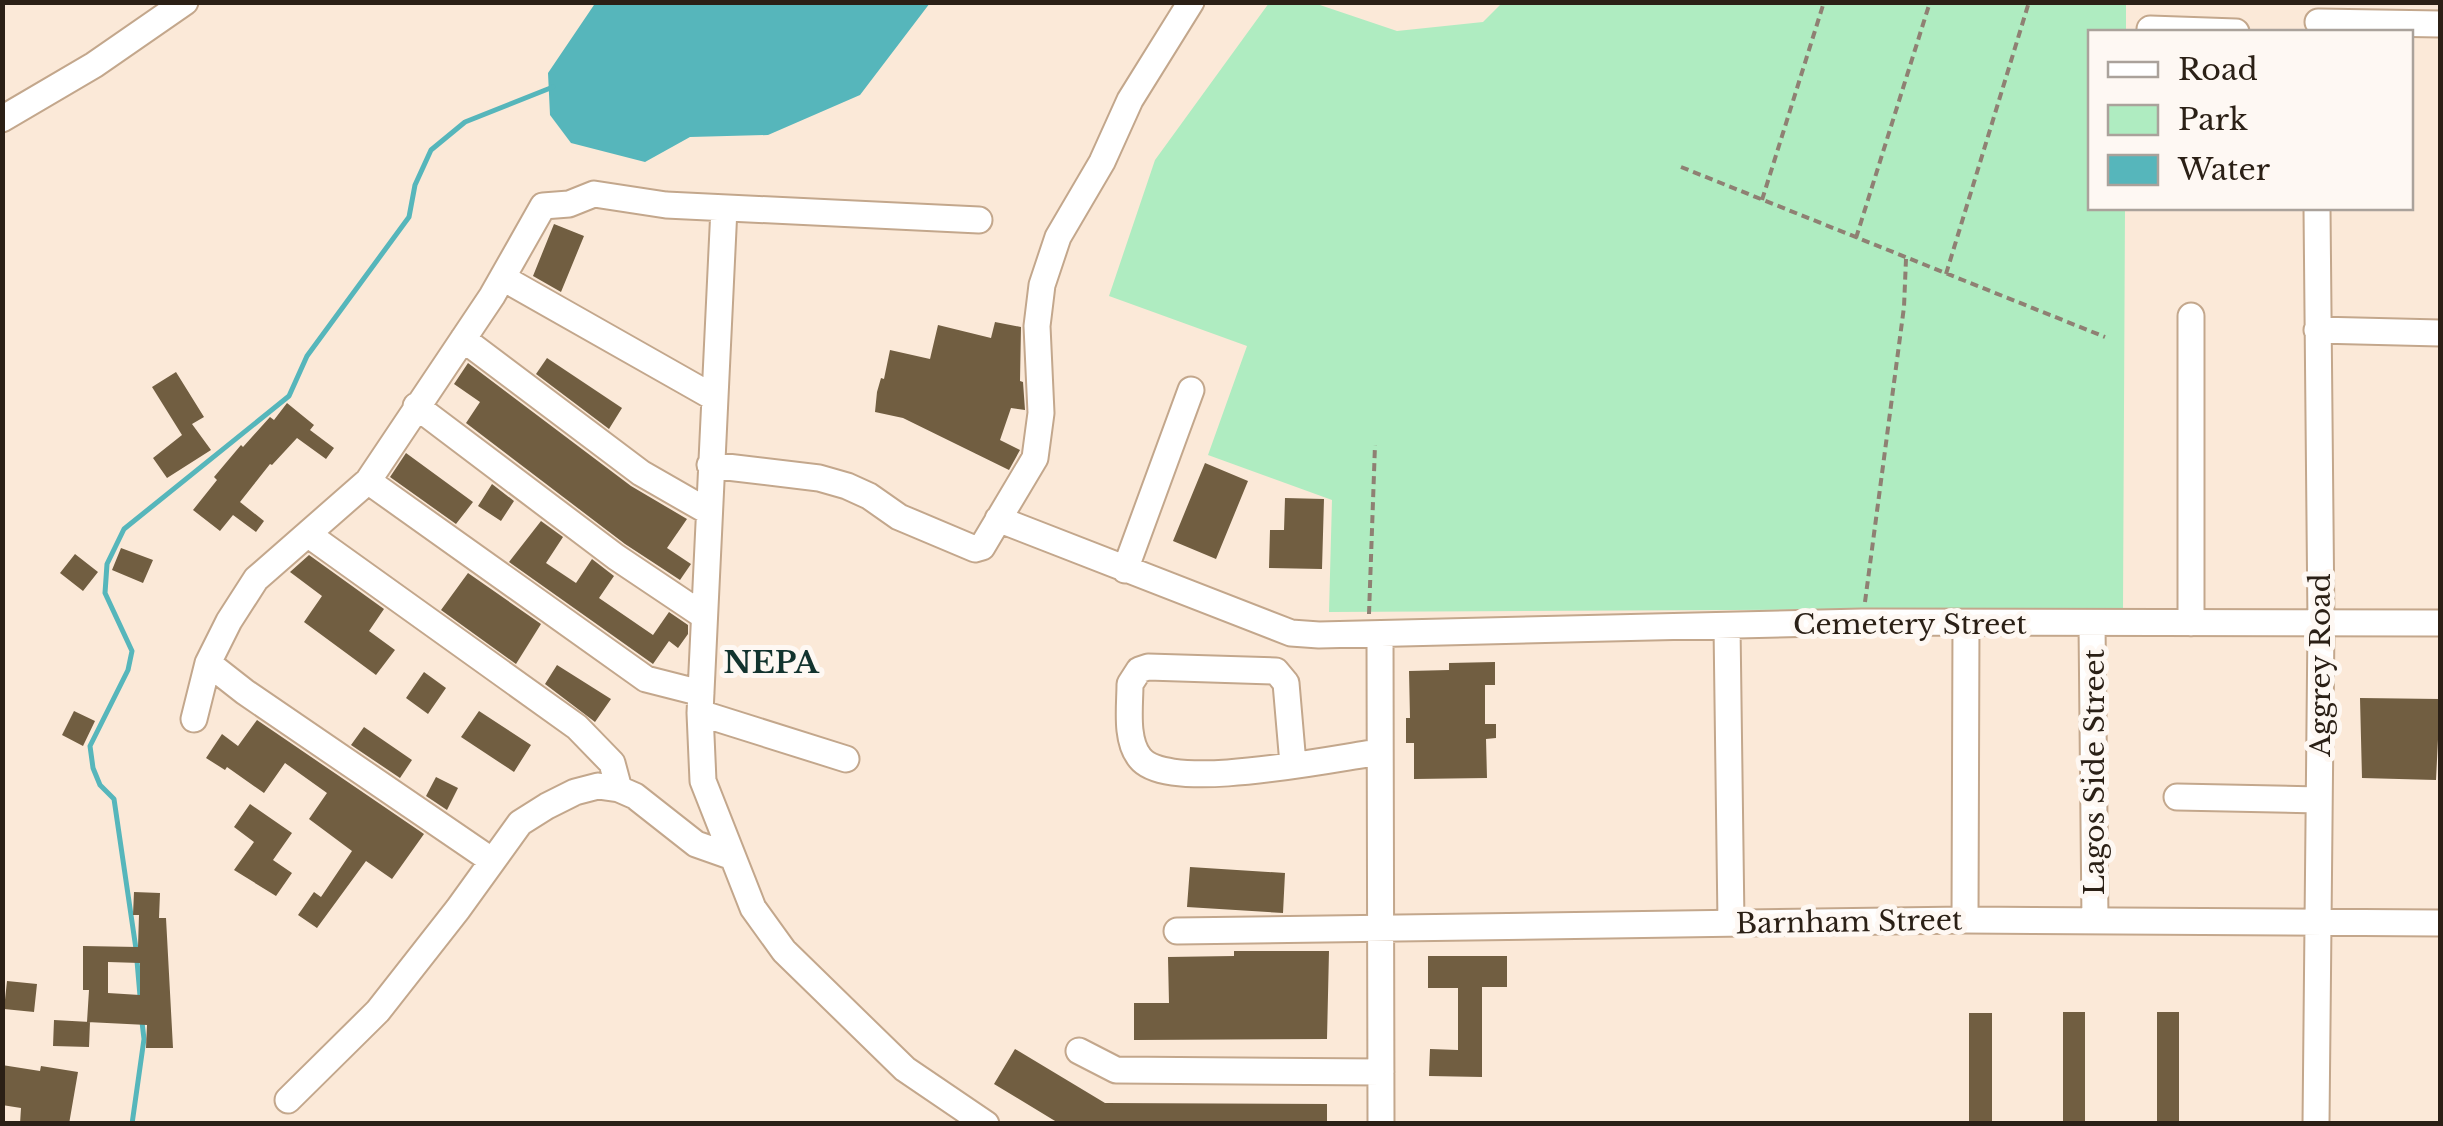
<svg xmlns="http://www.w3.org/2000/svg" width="2443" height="1126" font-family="'Libre Baskerville',serif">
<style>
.green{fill:#afecc1}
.water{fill:#56b6bb}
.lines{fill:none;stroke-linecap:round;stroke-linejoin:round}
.stream{stroke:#56b6bb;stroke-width:5}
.building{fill:#715e41;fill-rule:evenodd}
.minor-casing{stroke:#c3a78c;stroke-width:29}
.path{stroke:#8f8073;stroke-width:4;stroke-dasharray:8 5;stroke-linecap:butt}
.minor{stroke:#fff;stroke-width:25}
.labels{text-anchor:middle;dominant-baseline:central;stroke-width:10;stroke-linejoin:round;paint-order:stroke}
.street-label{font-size:28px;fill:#2b2016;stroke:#fef8f3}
.neighbourhood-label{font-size:30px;font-weight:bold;fill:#12332e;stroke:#fef8f3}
</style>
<rect width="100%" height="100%" fill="#fbe9d8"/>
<!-- green -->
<path class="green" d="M1503 2 2126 3V32H2090V208H2125L2123 608 1329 612 1332 500 1208 455 1247 346 1109 296 1155 160 1269 3H1314L1397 31 1483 22Z"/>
<!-- water -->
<path class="water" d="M596 2H930V3L860 95 768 135 690 137 645 162 571 143 550 115 548 73Z"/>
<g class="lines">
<!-- stream -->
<path class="stream" d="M140 996 136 949 114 799 100 785 93 768 90 746 128 670 132 651 105 593 107 564 124 529 289 396 307 356 409 217 415 185 431 150 465 122 553 87
M132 1124 144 1039 142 1022"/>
</g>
<!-- building -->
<path class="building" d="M554 224 584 236 561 292 533 276Z
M995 322 1021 327 1020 381 1023 382 1025 410 1011 408 1000 440 1020 450 1009 470 903 418 875 412 877 392 881 378 884 379 890 350 930 359 938 325 991 338Z
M547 358 622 408 609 429 536 374Z
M468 363 631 486 687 519 667 548 691 564 680 580 625 544 466 423 480 402 454 384Z
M176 372 204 417 192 424 211 450 167 478 153 458 182 435 152 387Z
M287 403 314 425 310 430 334 448 326 459 297 438 272 465 270 464 240 502 264 521 256 532 233 515 220 531 193 510 217 480 214 477 241 445 243 447 270 417 274 420Z
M406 453 473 502 456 524 390 477Z
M1205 463 1248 481 1216 559 1173 541Z
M492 484 514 501 501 521 478 506Z
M1285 498 1324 499 1322 569 1269 568 1270 530H1284Z
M541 521 563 537 546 563 576 583 592 559 614 576 599 598 653 635 669 612 688 625V634L678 648 669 641 653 664 509 562Z
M121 548 153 560 143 583 112 570Z
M75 554 98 572 83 591 60 573Z
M309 555 384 609 369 631 395 650 376 675 304 622 322 596 290 572Z
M468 573 541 624 516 664 441 610Z
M1495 662V685H1485V724H1496V738L1486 739 1487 778 1414 779V743H1406V718H1410L1409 671 1449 670V663Z
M557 665 611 699 595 722 545 684Z
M424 672 446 688 428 714 406 698Z
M2360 698 2440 699 2436 780 2362 778Z
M74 711 95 721 83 746 62 735Z
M479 711 531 745 514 772 461 737Z
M257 720 424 834 392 879 366 861 317 928 298 915 314 892 321 897 352 851 309 819 327 793 285 763 264 793 227 767 225 770 206 758 222 734 238 746Z
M364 727 412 760 400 778 351 745Z
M436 777 458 788 447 810 426 796Z
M250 804 292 833 273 860 292 873 276 896 234 870 254 842 234 827Z
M1190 867 1285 873 1283 913 1187 907Z
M134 892 160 893 159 918H166L173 1048H146L147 1025 87 1022 89 990H83V946L138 947 139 915H133ZM108 962 140 963V995L108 993Z
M1234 951H1329L1327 1039 1134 1040V1003H1169L1168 957 1234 956Z
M1428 956H1507V987H1482V1077L1429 1076 1430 1049 1458 1050V988H1428Z
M7 981 37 984 34 1012 4 1009Z
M2063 1012H2085V1124H2063Z
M2157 1012H2179V1124H2157Z
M1969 1013H1992V1124H1969Z
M54 1020 90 1022 89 1047 53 1046Z
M1015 1049 1105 1103 1327 1104V1124H1060L994 1084Z
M2 1065 40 1071 41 1066 78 1072 69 1124H20L21 1108 2 1105Z"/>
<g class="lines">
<defs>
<path id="minor" d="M2318 22 2440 24
M2150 29 2236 32
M2 119 94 65 185 2
M724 208 700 713 703 781 753 908 784 951 905 1069 986 1124
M503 278 713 397
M2191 316V623
M2317 330 2440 333
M463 339 641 473 709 512
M416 406 616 557 704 616
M710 465 819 478 847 486 869 496 899 517 975 549 982 547 1035 458 1041 413 1037 326 1042 285 1058 237 1102 162 1130 100 1191 2
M368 481 646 679 701 693
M998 519 1291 633 1319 635 1862 622 2440 623
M309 535 577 727 612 763 619 789
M1125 570 1191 390
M2092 624 2095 920
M1727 626 1731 923
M1380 634 1381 1124
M208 663 245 692 491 860
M700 713 846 759
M194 719 208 663 229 621 256 579 368 481 492 296 543 206 569 204 594 194 666 205 979 220
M1293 764 1286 683 1276 671 1148 667 1139 670 1130 684C1130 706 1125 740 1140 758 1168 794 1334 758 1380 752
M2177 797 2319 800
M1965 920 1966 623
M1177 931 1965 920 2440 923
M1079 1051 1116 1070 1381 1072
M288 1100 378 1011 458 909 520 823 547 806 575 792 598 786 619 789 635 796 696 844 730 856
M2316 1124 2321 624 2317 208"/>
</defs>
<!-- minor casing -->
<use href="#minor" class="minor-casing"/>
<!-- path -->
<path class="path" d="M1681 167 2105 337
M1762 200 1824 2
M1856 238 1930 2
M1946 274 2029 2
M1865 602 1904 307 1906 259
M1369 614 1375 445"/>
<!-- minor -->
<use href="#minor" class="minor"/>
</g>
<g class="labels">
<!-- street labels -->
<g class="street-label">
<text x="1910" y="624">Cemetery Street</text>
<text transform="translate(2320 665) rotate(-90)">Aggrey Road</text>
<text transform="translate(2094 772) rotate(-90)">Lagos Side Street</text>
<text transform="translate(1849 922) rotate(-1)">Barnham Street</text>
</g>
<!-- neighbourhood labels -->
<g class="neighbourhood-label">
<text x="771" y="662">NEPA</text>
</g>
</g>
<!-- border -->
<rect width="2443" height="1126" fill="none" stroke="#2b2016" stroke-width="10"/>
<!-- legend -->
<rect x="2088" y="30" width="325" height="180" fill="#fef8f3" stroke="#aaa29b" stroke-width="2.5"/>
<rect x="2108" y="62" width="50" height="15" fill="#ffffff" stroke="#aaa29b" stroke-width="2.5"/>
<text x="2178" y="80" font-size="30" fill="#2b2016">Road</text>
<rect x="2108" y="105" width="50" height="30" fill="#afecc1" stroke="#aaa29b" stroke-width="2.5"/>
<text x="2178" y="130" font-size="30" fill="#2b2016">Park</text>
<rect x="2108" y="155" width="50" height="30" fill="#56b6bb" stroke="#aaa29b" stroke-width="2.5"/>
<text x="2178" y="180" font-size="30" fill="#2b2016">Water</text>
</svg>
